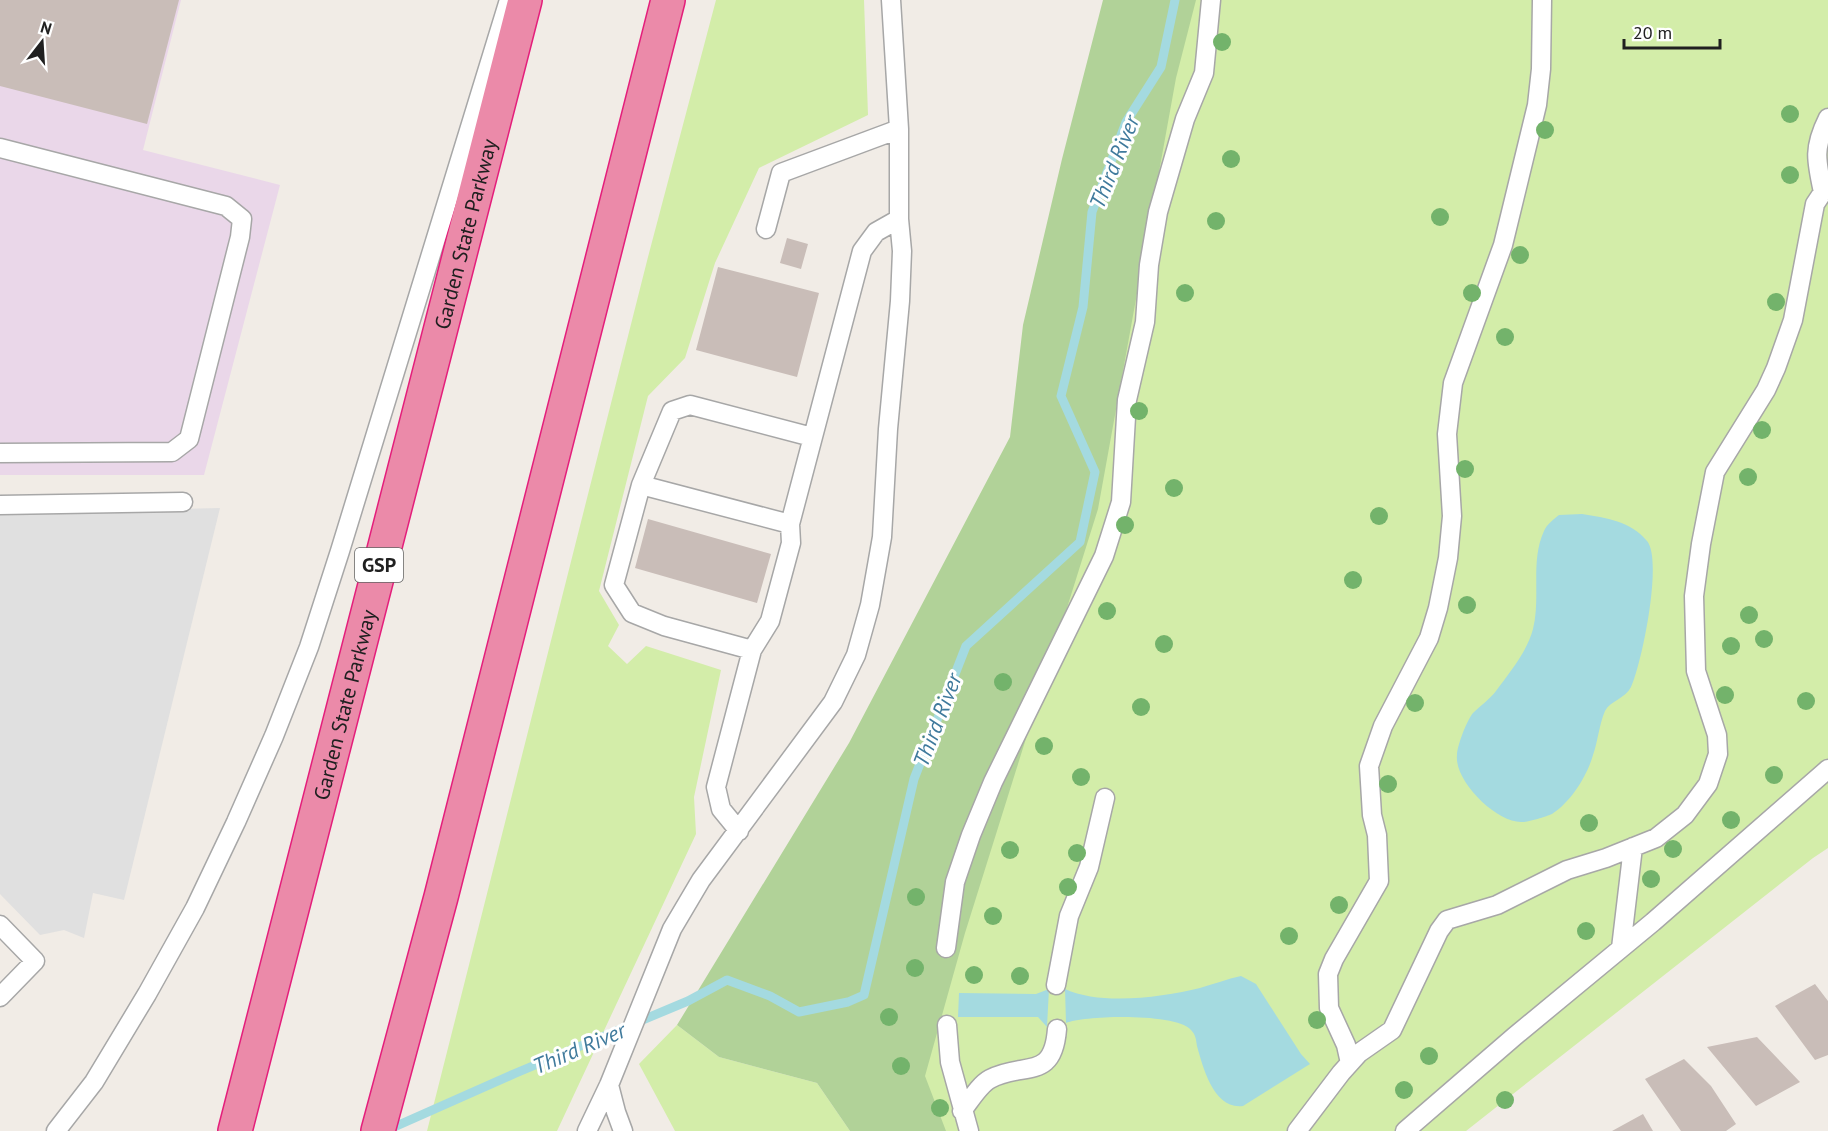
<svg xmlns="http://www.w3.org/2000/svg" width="1828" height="1131" font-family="'PT Sans',sans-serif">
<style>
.industrial{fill:#ead7e9}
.grass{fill:#d3eda9}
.forest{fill:#b1d298}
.parking{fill:#e0e0e0}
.water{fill:#a4dae0}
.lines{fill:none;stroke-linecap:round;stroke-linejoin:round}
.stream{stroke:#a4dae0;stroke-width:9}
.building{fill:#c9bdb8}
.lane-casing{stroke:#a7a7a7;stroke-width:21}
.highway-casing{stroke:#e41e7b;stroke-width:36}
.lane{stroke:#fff;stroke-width:18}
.highway{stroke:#eb8aa9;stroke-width:33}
.tree{fill:#73b36b}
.labels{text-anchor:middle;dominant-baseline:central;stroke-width:6;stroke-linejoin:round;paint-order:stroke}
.shield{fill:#fff;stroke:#636363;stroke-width:1.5}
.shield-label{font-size:20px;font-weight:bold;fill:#202020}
.street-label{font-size:21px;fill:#202020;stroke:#fff}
.water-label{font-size:22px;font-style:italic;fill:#3f7a9c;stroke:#fff}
</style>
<rect width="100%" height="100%" fill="#f1ece6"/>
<!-- industrial -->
<path class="industrial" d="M0 0H181L143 150 280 185 204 475H0Z"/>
<!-- grass -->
<path class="grass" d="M716 0H864L868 115 759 168 715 263 685 358 648 396 599 591 619 625 608 646 627 664 646 646 721 670 694 797 696 834 557 1131H427L648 257Z
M1175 0H1828V848L1813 858 1466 1131H883Z
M677 1025 719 1057 817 1083 850 1131H675L639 1064Z"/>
<!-- forest -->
<path class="forest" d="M1103 0H1196L1176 78 1098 509 965 933 925 1076 946 1131H850L817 1083 719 1057 677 1025 849 743 1010 437 1023 325 1062 159Z"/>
<!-- parking -->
<path class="parking" d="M220 508 124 900 93 893 84 938 64 930 40 935 0 894V513Z"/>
<!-- water -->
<path class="water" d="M1582 514C1606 518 1631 521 1647 541 1663 560 1642 663 1631 687 1626 698 1610 701 1605 711 1599 725 1598 741 1593 755 1587 776 1571 802 1552 814 1548 816 1526 823 1521 822 1496 822 1454 781 1457 755 1457 746 1467 720 1473 713 1481 705 1489 700 1496 691 1509 673 1527 652 1533 629 1541 597 1530 561 1544 531 1547 524 1554 519 1559 515Z
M1241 976 1256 984 1301 1054 1310 1064 1243 1106C1214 1110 1203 1068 1197 1046 1196 1040 1196 1035 1191 1030 1177 1013 1086 1015 1066 1023L1065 989C1102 1006 1162 997 1200 988 1214 984 1227 979 1241 976Z
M1049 989 1047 1027 1038 1017H958L959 993 1036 994Z"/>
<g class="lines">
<!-- stream -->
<path class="stream" d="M385 1131 516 1073 688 1001 727 980 770 996 799 1012 848 1002 864 995 914 779 966 646 1080 542 1095 472 1061 396 1083 307 1092 212 1126 122 1161 67 1175 0"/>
</g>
<!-- building -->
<path class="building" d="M0 0H179L147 124 0 86Z
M787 238 808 244 801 269 780 263Z
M718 267 819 293 797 377 696 350Z
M648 519 771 554 757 603 635 568Z
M1815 984 1828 1001V1055L1815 1060 1775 1006Z
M1757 1037 1800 1082 1756 1106 1707 1047Z
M1684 1059 1711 1086 1736 1124 1726 1131H1681L1645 1079Z
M1643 1114 1653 1131H1612Z"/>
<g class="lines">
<defs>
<path id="lane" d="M0 148 226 206 242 219 240 237 189 439 172 452 0 453
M1823 192C1816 160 1813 148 1828 118
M766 229 781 173 899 129
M641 485 790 524 862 251 876 232 899 219
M0 505 183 502
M752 650 770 621 791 543 790 524
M739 831 721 809 716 787 752 650 664 626 632 613 614 585 641 485 672 411 690 405 812 437
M0 925 35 961 0 997
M946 948 955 882 971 835 993 782 1104 556 1121 502 1127 400 1145 322 1149 265 1158 212 1185 119 1204 73 1211 0
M1621 948 1633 847
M1056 985 1069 916 1089 867 1105 798
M947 1025 950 1062 969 1131
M1350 1063 1346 1045 1329 1008 1328 974 1334 959 1379 881 1377 835 1372 815 1369 766 1383 726 1429 638 1438 608 1448 558 1452 516 1447 434 1453 383 1503 245 1537 105 1541 69 1542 0
M609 1085 616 1112 623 1131
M962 1111C970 1101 979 1085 990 1079 1024 1061 1053 1082 1057 1029
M56 1131 94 1082 147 994 195 908 236 822 274 736 309 647 340 551 509 0
M587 1131 609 1085 672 929 701 880 833 702 856 655 870 605 882 537 888 429 900 301 902 251 899 219V129L891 0
M1297 1131 1341 1073 1359 1053 1392 1030 1439 931 1447 920 1497 905 1567 870 1606 858 1656 838 1685 815 1708 784 1718 754 1717 735 1696 671 1694 596 1701 544 1715 472 1766 390 1776 368 1793 320 1815 204 1823 192 1828 190
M1405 1131 1515 1036 1653 922 1828 769"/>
<g id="highway">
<path id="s1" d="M235 1131 525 0"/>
<path d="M378 1131 441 897 668 0"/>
</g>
</defs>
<!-- lane casing -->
<use href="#lane" class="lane-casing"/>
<!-- highway casing -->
<use href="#highway" class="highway-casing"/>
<!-- lane -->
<use href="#lane" class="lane"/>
<!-- highway -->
<use href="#highway" class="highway"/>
</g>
<!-- trees -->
<g class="tree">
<circle cx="1222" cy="42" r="9"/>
<circle cx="1790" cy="114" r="9"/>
<circle cx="1545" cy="130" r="9"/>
<circle cx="1231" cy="159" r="9"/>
<circle cx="1790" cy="175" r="9"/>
<circle cx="1440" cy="217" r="9"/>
<circle cx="1216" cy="221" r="9"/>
<circle cx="1520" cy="255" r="9"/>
<circle cx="1185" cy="293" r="9"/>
<circle cx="1472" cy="293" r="9"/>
<circle cx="1776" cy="302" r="9"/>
<circle cx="1505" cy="337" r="9"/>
<circle cx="1139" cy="411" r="9"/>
<circle cx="1762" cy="430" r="9"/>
<circle cx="1465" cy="469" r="9"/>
<circle cx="1748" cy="477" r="9"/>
<circle cx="1174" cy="488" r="9"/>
<circle cx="1379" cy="516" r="9"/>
<circle cx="1125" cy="525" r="9"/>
<circle cx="1353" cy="580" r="9"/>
<circle cx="1467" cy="605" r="9"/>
<circle cx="1107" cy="611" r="9"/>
<circle cx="1749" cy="615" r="9"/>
<circle cx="1764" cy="639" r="9"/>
<circle cx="1164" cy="644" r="9"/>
<circle cx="1731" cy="646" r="9"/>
<circle cx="1003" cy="682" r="9"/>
<circle cx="1725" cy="695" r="9"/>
<circle cx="1806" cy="701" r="9"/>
<circle cx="1415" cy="703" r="9"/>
<circle cx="1141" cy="707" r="9"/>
<circle cx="1044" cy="746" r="9"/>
<circle cx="1774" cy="775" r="9"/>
<circle cx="1081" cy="777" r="9"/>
<circle cx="1388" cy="784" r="9"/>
<circle cx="1731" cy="820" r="9"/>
<circle cx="1589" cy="823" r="9"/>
<circle cx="1673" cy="849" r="9"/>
<circle cx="1010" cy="850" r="9"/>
<circle cx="1077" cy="853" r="9"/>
<circle cx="1651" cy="879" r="9"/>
<circle cx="1068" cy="887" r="9"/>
<circle cx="916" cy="897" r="9"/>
<circle cx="1339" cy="905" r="9"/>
<circle cx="993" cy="916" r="9"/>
<circle cx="1586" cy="931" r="9"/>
<circle cx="1289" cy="936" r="9"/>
<circle cx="915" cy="968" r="9"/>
<circle cx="974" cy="975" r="9"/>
<circle cx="1020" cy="976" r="9"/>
<circle cx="889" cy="1017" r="9"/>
<circle cx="1317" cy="1020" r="9"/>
<circle cx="1429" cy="1056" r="9"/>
<circle cx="901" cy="1066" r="9"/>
<circle cx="1404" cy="1090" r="9"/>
<circle cx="1505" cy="1100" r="9"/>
<circle cx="940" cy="1108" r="9"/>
</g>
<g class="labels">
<!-- shield labels -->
<rect class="shield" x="355" y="548" width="48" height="34" rx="4.5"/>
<g class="shield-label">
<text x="379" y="565">GSP</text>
</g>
<!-- street labels -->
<g class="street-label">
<text stroke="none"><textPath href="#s1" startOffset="926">Garden State Parkway</textPath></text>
<text stroke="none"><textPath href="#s1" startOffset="440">Garden State Parkway</textPath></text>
</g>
<!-- water labels -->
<g class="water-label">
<text transform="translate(1114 162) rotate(-68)">Third River</text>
<text transform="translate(937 720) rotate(-69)">Third River</text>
<text transform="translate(579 1048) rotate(-23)">Third River</text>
</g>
</g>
<!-- north arrow -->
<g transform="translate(42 42) rotate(17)" stroke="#ffffff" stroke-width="4.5" paint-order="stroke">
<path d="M0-4.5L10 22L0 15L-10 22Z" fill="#202020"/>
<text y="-9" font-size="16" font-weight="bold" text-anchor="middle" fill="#202020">N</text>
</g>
<!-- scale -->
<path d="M1624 39v9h96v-9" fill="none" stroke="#202020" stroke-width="3"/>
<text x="1633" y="39" font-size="18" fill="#202020" stroke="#ffffff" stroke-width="4.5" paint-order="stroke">20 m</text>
</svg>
